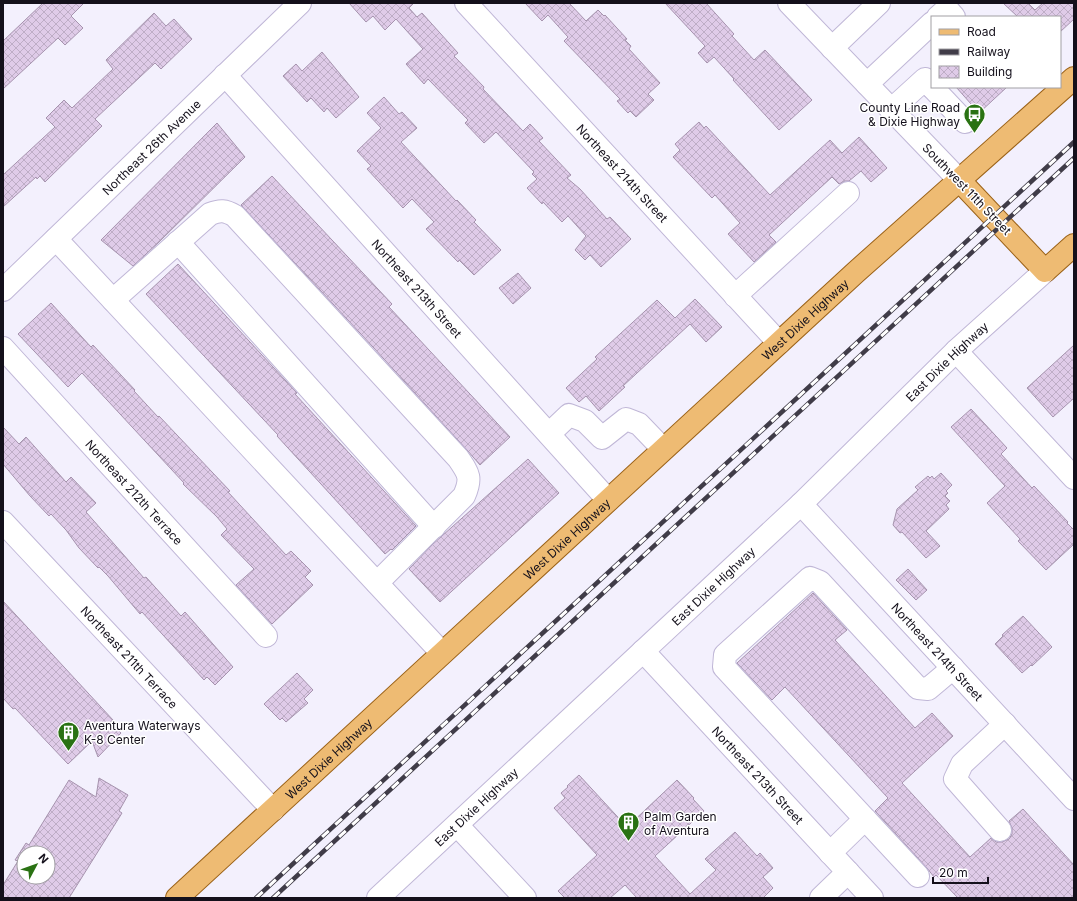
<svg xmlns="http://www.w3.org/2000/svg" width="1077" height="901" font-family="Inter,sans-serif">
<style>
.building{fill:url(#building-cross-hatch);stroke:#a693ae;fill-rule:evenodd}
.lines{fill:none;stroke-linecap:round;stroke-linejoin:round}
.minor-casing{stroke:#c0b7d7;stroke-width:24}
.major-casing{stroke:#9b6218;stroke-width:24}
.minor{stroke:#fff;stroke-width:22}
.major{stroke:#eebb73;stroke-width:22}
.rail-casing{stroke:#403c48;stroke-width:4.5}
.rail{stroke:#fff;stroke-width:3;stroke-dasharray:9;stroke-linecap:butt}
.labels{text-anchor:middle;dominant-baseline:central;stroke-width:3;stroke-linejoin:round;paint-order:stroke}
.poi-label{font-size:12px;fill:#14101b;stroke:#fff;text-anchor:start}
.street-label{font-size:12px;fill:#14101b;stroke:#fff}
</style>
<defs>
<pattern id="building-cross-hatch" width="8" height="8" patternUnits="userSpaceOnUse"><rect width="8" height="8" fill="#dfcbe8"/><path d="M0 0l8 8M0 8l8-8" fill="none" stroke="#beadc6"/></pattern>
</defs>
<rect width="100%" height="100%" fill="#f3f0fd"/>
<!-- building -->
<path class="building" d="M43 3H84L71 16 83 28 65 45 58 38 3 89V41Z
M349 3H414L409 8 417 17 422 13 458 53 454 56 484 87 483 89 523 131 530 124 543 138 539 141 571 175 567 178 580 189 607 219 610 217 631 239 601 267 590 255 585 260 575 250 586 236 568 216 562 222 543 202 542 204 527 188 537 179 532 174 534 172 496 132 484 143 465 123 468 120 428 79 424 84 406 64 423 49 396 19 385 30 373 16 366 22Z
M525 3H569L586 21 598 10 604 16 605 15 627 39 625 40 631 46 629 49 660 83 648 94 654 100 636 117 630 111 628 113 617 101 620 99 564 41 568 37 548 15 542 21Z
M665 3H706L734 34 732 36 754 60 765 50 812 100 779 130 733 80 734 79 714 57 707 63 698 53 705 46Z
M1003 3H1028L1035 10 1043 3H1074V19L1060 32V17H1018Z
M154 13 166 26 174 19 192 39 161 69 155 63 95 119 102 126 45 182 40 176 37 179 36 177 3 207V175L55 127 46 118 64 100 72 108 113 69 106 60Z
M322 52 359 97 336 118 327 108 324 112 311 98 307 102 283 76 296 64 302 71Z
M956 87H1007L979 113Z
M384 97 399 114 402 112 417 128 401 142 456 201 457 200 476 220 474 222 501 250 474 275 459 260 458 262 426 229 434 222 412 199 403 208 367 169 371 166 357 151 381 128 367 113Z
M699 122 704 128 706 126 770 195 830 140 842 153 859 137 887 168 871 182 861 171 849 181H845L839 184 832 177 769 235 776 242 754 262 728 234 740 223 715 195 712 198 673 157 680 150 675 144Z
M217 123 245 157 158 243 133 266 101 240Z
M272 176 392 304 389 307 510 437 480 465 467 450 373 347 241 205Z
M178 264 297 393 295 394 416 526 392 550 391 549 385 554 277 436 278 435 146 294Z
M518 273 531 288 513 304 499 288Z
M695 299 722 327 706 342 690 324 623 386 625 387 599 411 586 396 579 402 566 388 597 359 595 357 657 300 675 318Z
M51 303 91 347 93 345 135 390 134 391 158 417 159 416 230 491 228 492 286 555 291 551 311 571 305 577 313 585 272 624 236 585 254 569 221 535 227 529 217 517 183 484 184 483 82 373 68 387 18 334Z
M1074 345V398L1053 417 1027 388Z
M971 409 1007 448 1001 454 1032 488 1034 486 1068 522 1067 523 1074 530V544L1046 570 1018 541 1020 539 987 503 1005 486 951 427Z
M3 427 19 444 26 437 66 482 71 477 96 503 86 512 144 578 146 577 181 616 185 612 233 667 215 685 207 677 204 680 142 612 140 614 108 576 99 567 98 568 79 548 66 530 51 514 49 516 30 496 3 464Z
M528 459 559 493 440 602 409 569 433 544Z
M941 473 952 485 946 491 948 493 945 496 950 501 946 505 949 509 926 531 940 546 926 558 902 532 900 533 893 525 897 509 918 490 915 487 928 476 930 478 932 476 934 479Z
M908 569 927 590 916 600 896 580Z
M813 593 847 630 835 640 915 728 932 713 953 736 902 783 970 857 991 838 996 842H1002L1009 839 1012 834V828L1009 821 1023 809 1074 865V898H958L936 875 934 877 927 868 875 811 888 798 785 687 772 700 737 663Z
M3 601 113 720 111 723 121 733 98 757 92 741 68 764 15 708 13 709 3 698Z
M1023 616 1052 647 1032 666 1031 665 1022 673 995 644 1003 636 1002 635Z
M297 673 313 690 304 699 308 703 286 722 282 718 280 720 264 704Z
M579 775 627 827 677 780 694 798 693 799 704 811 655 856 690 894 716 870 705 859 735 832 757 856 760 853 773 868 763 877 773 888 763 898H637L625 885 610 898H565L558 891 597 855 554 808 565 798 561 793 568 787 567 786Z
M99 778 128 795 119 811 122 813 69 898H3V885L18 861 15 860 26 843 29 845 69 780 96 797ZM24 853H48V877H24Z"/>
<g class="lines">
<defs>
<g id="minor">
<path id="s1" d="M466 3 779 343"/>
<path d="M789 3 960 181"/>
<path d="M938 17 947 9 954 17"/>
<path d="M832 48 879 3"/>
<path id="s2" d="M225 75 608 500"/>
<path d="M867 84 932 23"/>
<path d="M932 87 965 122"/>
<path d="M891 110 925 79 932 87"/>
<path d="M56 239 442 653"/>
<path d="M178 242 434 527"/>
<path id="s3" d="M3 290 300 3"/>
<path d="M735 296 848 193"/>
<path d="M113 300 210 214C220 210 225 210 235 216L458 458C469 474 472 478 464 496L377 583"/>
<path id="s4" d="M3 348 266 636"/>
<path d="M956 351 1074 478"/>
<path d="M549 434 569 415 585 421 602 438 626 419 639 424 663 449"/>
<path id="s5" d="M801 504 1074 799"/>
<path id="s6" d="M3 522 273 810"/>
<path id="s7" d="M643 651 872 898"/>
<path d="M457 825 525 898"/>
<path d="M1000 830 955 779 962 764 1005 724"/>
<path d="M830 853 865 819"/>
<path d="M918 876 724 667 725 655 810 578 820 582 918 688 928 689 953 668"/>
<path id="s8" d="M378 898 801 504 956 351 1045 271"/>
<path d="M821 898 848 872"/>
</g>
<g id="major">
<path d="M960 181 1045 271 1074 245"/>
<path id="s9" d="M177 898 856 272 1074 78"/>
</g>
</defs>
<!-- minor casing -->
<use href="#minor" class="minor-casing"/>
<!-- major casing -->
<use href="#major" class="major-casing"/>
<!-- minor -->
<use href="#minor" class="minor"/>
<!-- major -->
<use href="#major" class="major"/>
<defs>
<path id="rail" d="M256 898 1074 142
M273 898 1074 158"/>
</defs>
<!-- rail casing -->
<use href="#rail" class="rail-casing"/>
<!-- rail -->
<use href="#rail" class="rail"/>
</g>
<!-- icons -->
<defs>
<symbol id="bus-pin" viewBox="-11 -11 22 30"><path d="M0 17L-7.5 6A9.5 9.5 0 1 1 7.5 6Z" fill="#2a7213" stroke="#fff"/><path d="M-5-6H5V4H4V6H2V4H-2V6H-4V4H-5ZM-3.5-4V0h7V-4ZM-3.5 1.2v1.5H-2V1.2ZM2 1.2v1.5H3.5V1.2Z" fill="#fff"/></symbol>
<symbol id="building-pin" viewBox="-11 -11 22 30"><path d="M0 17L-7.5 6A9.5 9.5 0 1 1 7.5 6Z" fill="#2a7213" stroke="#fff"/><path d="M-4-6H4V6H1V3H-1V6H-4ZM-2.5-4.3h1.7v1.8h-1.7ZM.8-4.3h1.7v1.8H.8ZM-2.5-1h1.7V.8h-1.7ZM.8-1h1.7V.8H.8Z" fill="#fff"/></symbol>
</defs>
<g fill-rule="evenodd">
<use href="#bus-pin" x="962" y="102" width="25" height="34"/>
<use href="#building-pin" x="56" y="720" width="25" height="34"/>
<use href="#building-pin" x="616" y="810" width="25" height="34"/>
</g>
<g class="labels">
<!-- poi labels -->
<g class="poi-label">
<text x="960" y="107" text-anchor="end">County Line Road<tspan x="960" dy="14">&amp; Dixie Highway</tspan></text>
<text x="84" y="725">Aventura Waterways<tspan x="84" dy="14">K-8 Center</tspan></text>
<text x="644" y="816">Palm Garden<tspan x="644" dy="14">of Aventura</tspan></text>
</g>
<!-- street labels -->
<g class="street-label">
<text stroke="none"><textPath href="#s3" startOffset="206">Northeast 26th Avenue</textPath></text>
<text stroke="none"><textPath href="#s1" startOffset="231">Northeast 214th Street</textPath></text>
<text transform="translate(967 189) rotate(46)">Southwest 11th Street</text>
<text stroke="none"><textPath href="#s2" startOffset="287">Northeast 213th Street</textPath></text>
<text stroke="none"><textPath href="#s9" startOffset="854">West Dixie Highway</textPath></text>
<text stroke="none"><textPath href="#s8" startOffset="782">East Dixie Highway</textPath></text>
<text stroke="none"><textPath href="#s4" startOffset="195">Northeast 212th Terrace</textPath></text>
<text stroke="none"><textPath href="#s9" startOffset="530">West Dixie Highway</textPath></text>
<text stroke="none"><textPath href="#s8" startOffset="458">East Dixie Highway</textPath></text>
<text stroke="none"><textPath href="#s5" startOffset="201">Northeast 214th Street</textPath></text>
<text stroke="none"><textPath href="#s6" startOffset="185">Northeast 211th Terrace</textPath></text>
<text stroke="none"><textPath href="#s9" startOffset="206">West Dixie Highway</textPath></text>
<text stroke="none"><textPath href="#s7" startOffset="169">Northeast 213th Street</textPath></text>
<text stroke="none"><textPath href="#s8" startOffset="134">East Dixie Highway</textPath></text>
</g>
</g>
<!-- border -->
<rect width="1077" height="901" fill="none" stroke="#14101b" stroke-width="8"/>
<!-- legend -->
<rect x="931" y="16" width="130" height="72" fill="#ffffff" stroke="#a19fa4"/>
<rect x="939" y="29" width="20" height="6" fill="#eebb73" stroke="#a19fa4"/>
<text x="967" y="36" font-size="12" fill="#14101b">Road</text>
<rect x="939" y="49" width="20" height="6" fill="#403c48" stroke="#a19fa4"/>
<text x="967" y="56" font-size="12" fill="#14101b">Railway</text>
<rect x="939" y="66" width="20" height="12" fill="url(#building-cross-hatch)" stroke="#a19fa4"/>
<text x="967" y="76" font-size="12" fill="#14101b">Building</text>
<!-- north arrow -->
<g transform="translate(36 865) rotate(49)"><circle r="19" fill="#ffffff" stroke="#a19fa4"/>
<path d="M0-3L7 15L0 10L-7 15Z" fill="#2a7213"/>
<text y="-6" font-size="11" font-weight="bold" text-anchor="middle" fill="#14101b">N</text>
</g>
<!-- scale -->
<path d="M933 877v6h55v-6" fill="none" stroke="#14101b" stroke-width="2"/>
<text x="939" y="877" font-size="12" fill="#14101b" stroke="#ffffff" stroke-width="3" paint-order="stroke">20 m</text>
</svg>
